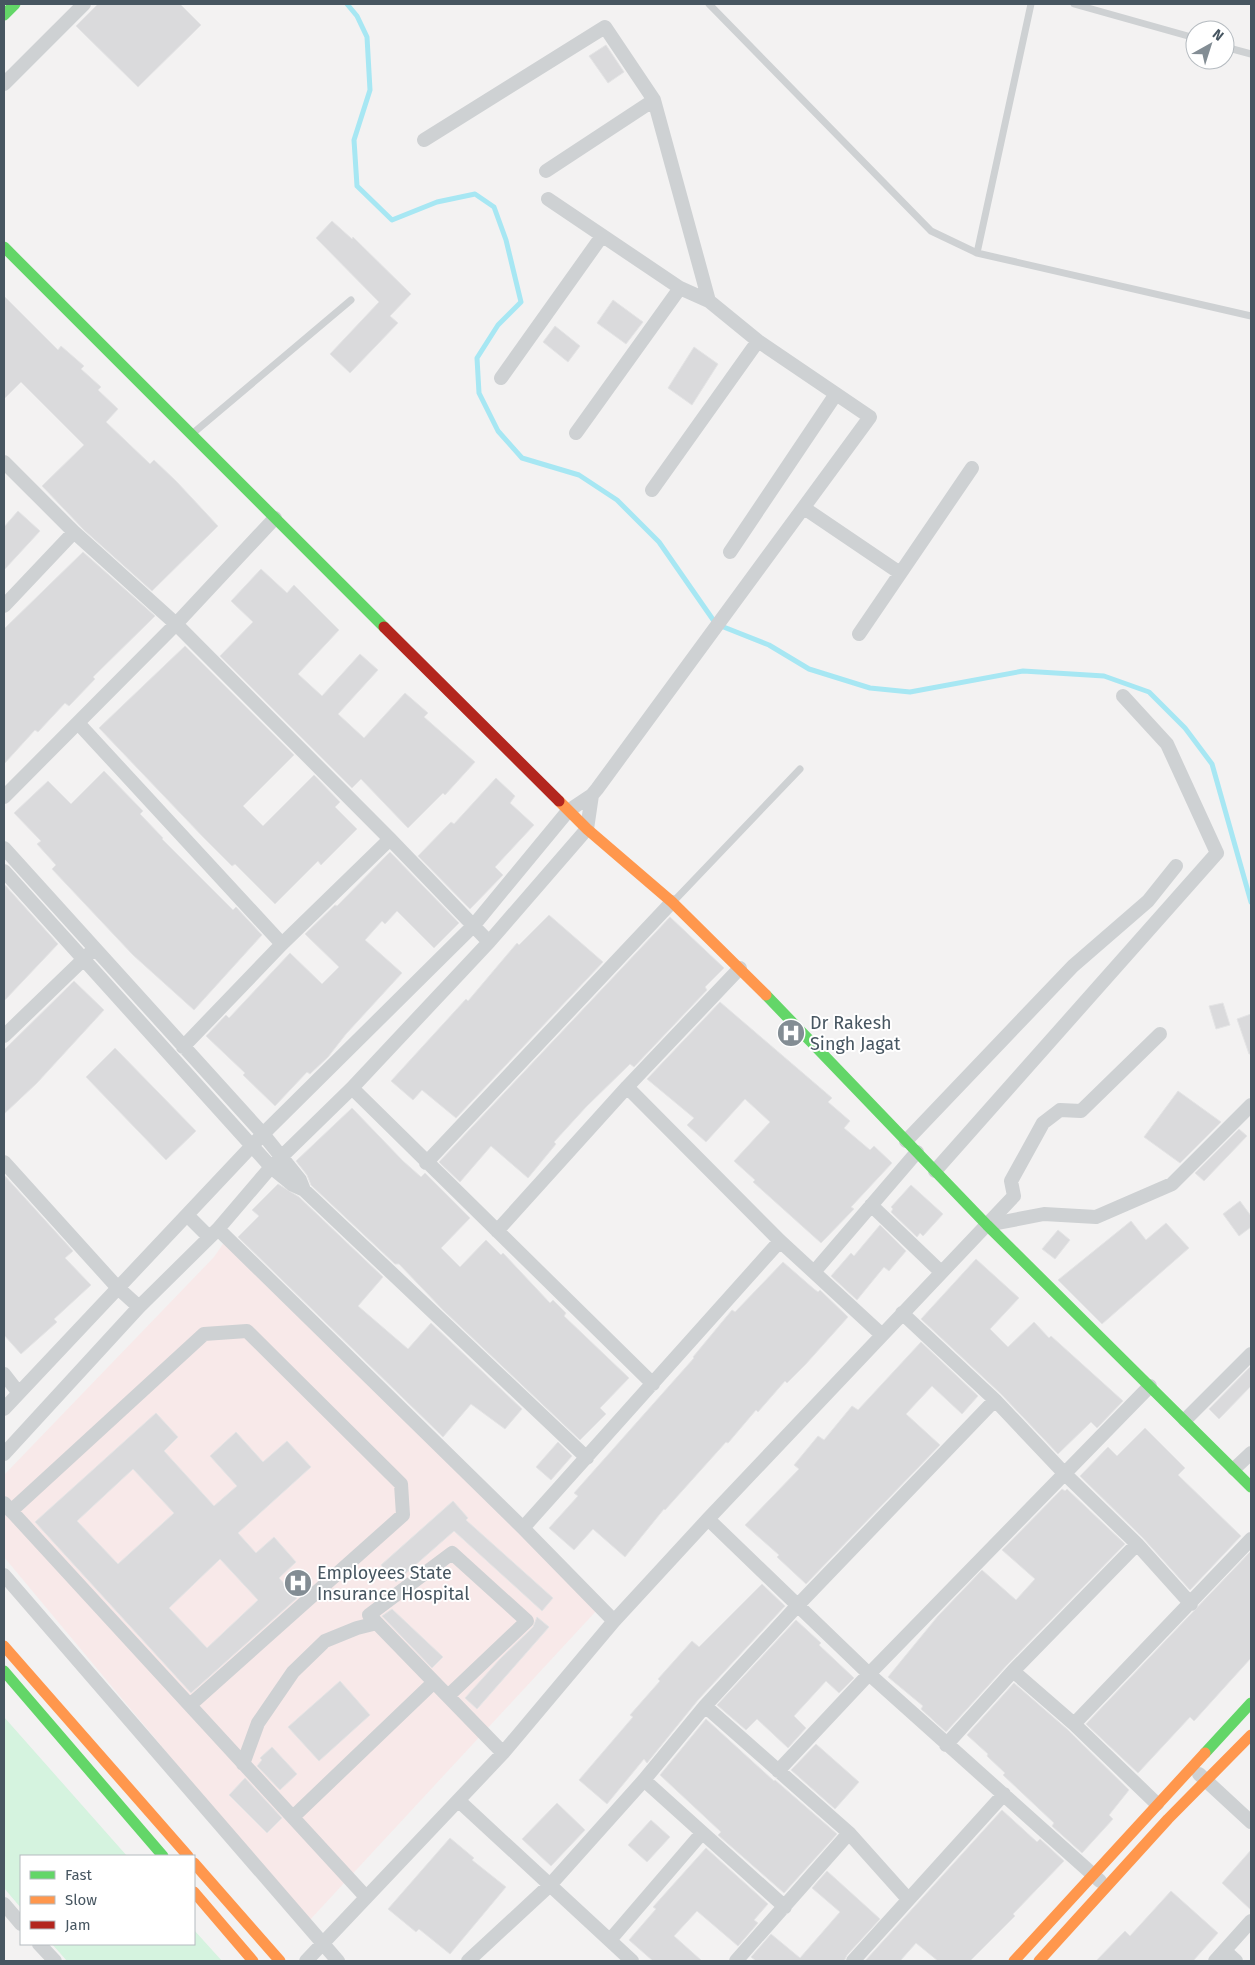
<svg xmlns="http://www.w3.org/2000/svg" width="1255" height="1965" font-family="'Fira Sans',sans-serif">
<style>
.medical{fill:#f8e9e9}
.green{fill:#d5f3df}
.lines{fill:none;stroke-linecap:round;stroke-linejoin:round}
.stream{stroke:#a7e7f3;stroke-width:5}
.building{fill:#dadadc;stroke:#e4e4e5;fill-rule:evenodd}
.lane{stroke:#ced1d3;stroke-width:7}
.street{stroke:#ced1d3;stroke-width:14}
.fast{stroke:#63d668;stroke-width:11}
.slow{stroke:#ff974d;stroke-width:11}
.jam{stroke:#b3261e;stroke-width:11}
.labels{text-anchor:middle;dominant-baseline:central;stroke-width:4;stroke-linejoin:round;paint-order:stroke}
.poi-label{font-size:18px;fill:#475661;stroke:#fff;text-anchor:start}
</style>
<rect width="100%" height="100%" fill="#f3f2f2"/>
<!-- medical -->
<path class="medical" d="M225 1241 598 1609 308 1922 4 1557V1475L214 1257Z"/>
<!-- green -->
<path class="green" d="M4 1717 127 1856H21V1908L4 1888Z
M194 1930 222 1961H67L52 1944H194Z"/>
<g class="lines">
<!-- stream -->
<path class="stream" d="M347 4 357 16 367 37 370 90 354 140 357 186 392 220 437 202 475 194 494 207 506 240 521 302 498 325 477 358 479 393 498 431 522 458 579 475 617 500 659 542 716 624 769 645 809 669 870 688 910 692 1023 671 1104 676 1149 692 1185 728 1212 764 1251 902"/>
</g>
<!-- building -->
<path class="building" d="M98 4H180L201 25 138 87 76 26Z
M606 45 624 72 608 83 589 56Z
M332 221 352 239 353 237 411 294 390 316 398 323 350 373 330 354 379 302 316 238Z
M4 296 58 350 61 346 84 366 81 369 101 387 98 390 118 409 106 422 150 464 154 460 177 482 218 526 152 591 84 530 42 486 84 445 21 382 4 399Z
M613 300 643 322 626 344 597 323Z
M555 326 580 346 568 362 543 342Z
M694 347 718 364 692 405 668 388Z
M18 511 40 531 4 570V527Z
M83 552 155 616 93 677 95 679 69 706 65 703 38 732 35 730 4 764V629Z
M261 569 287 593 294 585 339 630 298 674 322 696 360 654 378 670 338 714 364 738 405 693 428 713 424 717 475 762 445 795 443 793 408 828 361 779 352 788 220 656 253 622 231 601Z
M185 646 294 755 243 806 263 826 314 775 340 802 335 807 357 829 321 865 318 861 275 904 235 864 232 866 204 838 99 728Z
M104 771 143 811 140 814 163 838 162 839 233 910 236 907 262 935 194 1010 133 955 52 869 56 865 37 844 41 841 14 813 48 781 71 804Z
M496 778 515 796 510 803 534 825 495 867 503 875 470 909 418 856 451 822 454 824Z
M390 852 459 923 434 948 397 911 385 924 382 921 365 940 402 973 346 1034 328 1057 310 1074 307 1072 275 1106 243 1075 245 1073 206 1036 226 1015 229 1018 290 953 322 984 339 967 305 934 335 905 337 906Z
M4 884 58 944 4 1001Z
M549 915 603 962 456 1118 422 1090 413 1100 391 1081 466 999 468 1001 517 943 519 945Z
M670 917 724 968 705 987 707 990 634 1067 630 1064 586 1107 554 1142 556 1144 528 1178 491 1146 460 1182 439 1162Z
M74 981 104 1010 37 1083 4 1114V1050Z
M720 1002 832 1098 828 1102 850 1121 844 1128 870 1150 874 1146 892 1163 851 1207 854 1209 821 1243 753 1182 755 1180 734 1161 770 1122 745 1099 706 1142 687 1125 694 1118 647 1079Z
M1223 1003 1230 1025 1216 1029 1209 1006Z
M1251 1014V1054H1249L1237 1019Z
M115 1048 196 1131 166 1160 86 1077Z
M1178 1091 1221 1122 1180 1163 1144 1137Z
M352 1108 403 1161 421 1177 425 1173 470 1218 441 1248 460 1267 486 1240 501 1255 503 1253 550 1303 553 1300 566 1313 564 1316 629 1378 600 1408 606 1414 580 1440 443 1310 399 1264H395L311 1185 307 1175 296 1161Z
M1239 1129 1247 1136 1204 1181 1195 1173Z
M4 1175 73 1251 65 1258 91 1285 54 1319 57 1322 21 1354 4 1335Z
M278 1184 299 1197 383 1277 358 1306 408 1349 431 1323 522 1409 505 1429 471 1404 443 1437 238 1237 259 1216 252 1210Z
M911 1185 943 1214 923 1236 920 1233 917 1237 891 1212 893 1209 891 1207Z
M1240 1201 1251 1216V1227L1239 1236 1223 1214Z
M1131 1221 1146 1240 1166 1223 1189 1248 1102 1324 1058 1280Z
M880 1225 906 1251 889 1271 884 1267 857 1300 831 1276 851 1253 854 1256Z
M1058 1230 1070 1240 1055 1259 1042 1249Z
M976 1259 1019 1298 990 1329 1008 1347 1034 1322 1049 1338 1051 1336 1123 1401 1097 1428 1091 1422 1058 1454 1001 1394 921 1319Z
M783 1262 814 1289 818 1292 820 1290 848 1317 805 1365 787 1383 785 1381 758 1412 756 1410 728 1443 726 1442 665 1510 664 1509 625 1557 593 1529 574 1550 549 1528 578 1496 574 1493 694 1358 693 1357 732 1310 735 1312Z
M921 1342 978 1396 962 1414 932 1386 906 1414 940 1445 806 1584 777 1557 779 1555 745 1525 799 1469 794 1465 818 1436 824 1440 852 1406 858 1410Z
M1251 1366V1386L1219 1419 1209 1409Z
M156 1413 178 1437 164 1451 214 1506 237 1486 210 1456 236 1432 263 1462 287 1441 311 1467 238 1533 256 1553 274 1537 296 1562 279 1578 297 1598 191 1693 35 1522ZM133 1469 174 1513 118 1564 77 1521ZM220 1559 258 1600 207 1648 169 1608Z
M1145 1428 1185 1468 1178 1475 1241 1536 1190 1590 1143 1538 1080 1476 1108 1447 1117 1456Z
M558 1442 572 1456 551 1480 536 1467Z
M1062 1489 1065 1491 1067 1489 1125 1544 1007 1665 946 1732 921 1709 923 1706 888 1677 938 1616 982 1570 1016 1600 1035 1579 1002 1550Z
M453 1501 468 1518 466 1520 553 1598 542 1611 454 1531 396 1582 381 1565Z
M1251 1551V1658L1194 1721 1190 1717 1138 1773 1086 1724Z
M762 1584 785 1606 698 1700 647 1763 644 1759 607 1804 579 1780 633 1717 630 1715 660 1681 658 1679 692 1641 699 1647Z
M392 1609 443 1657 432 1668 382 1616Z
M537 1617 549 1627 477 1709 465 1698 500 1659 533 1627Z
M796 1620 821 1643 819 1645 854 1678 839 1693 826 1681 794 1716 806 1728 788 1748 757 1719 746 1730 717 1705Z
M340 1681 370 1715 319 1761 288 1727Z
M1014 1683 1068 1730 1129 1790 1109 1815 1113 1819 1082 1853 1052 1826 1054 1823 1003 1775 1005 1773 987 1756 988 1754 967 1735Z
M706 1719 774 1781 775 1780 837 1834 784 1893 718 1835 721 1832 660 1775Z
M816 1744 859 1782 835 1809 791 1770Z
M272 1747 297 1774 280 1790 257 1766 262 1760 260 1758Z
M245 1778 282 1818 267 1833 229 1795Z
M557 1803 585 1830 551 1866 522 1839Z
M1002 1810 1037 1842 1040 1839 1064 1861 1013 1914 1015 1916 970 1961H938L916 1943 900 1961H865Z
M651 1820 670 1837 647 1862 628 1845Z
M450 1838 474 1858 472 1860 506 1887 450 1954 419 1929 416 1932 388 1909Z
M706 1848 768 1904 754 1920 758 1923 738 1946 697 1911 674 1936 702 1961H653L629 1940 656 1909 653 1907Z
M1251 1850V1910L1222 1883Z
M827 1871 880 1919 847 1955 844 1961H756L751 1957 771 1934 800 1958 840 1912 812 1888Z
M1171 1891 1218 1933 1193 1961H1096L1125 1931 1130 1936Z"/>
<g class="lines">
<!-- lane -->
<path class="lane" d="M709 4 931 231 977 253 1251 316
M1074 4 1195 38
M1225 47 1251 54
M977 253 1031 4
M192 434 351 300
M673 902 800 769"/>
<!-- street -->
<path class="street" d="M4 84 84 4
M424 140 605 27 654 100 709 301
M546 171 654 100
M501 378 602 236
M576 433 680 288
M4 462 74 532 176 624 390 839 489 942
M652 490 758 341
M804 508 900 573
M730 552 836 394
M4 606 74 532
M859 634 972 468
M78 723 282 944
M4 797 176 624 275 518
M4 848 263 1134 300 1180 304 1190
M4 871 271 1167 293 1185 304 1190 587 1458
M4 1036 91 952
M183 1047 282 944 390 839
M627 1087 780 1241 882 1335
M352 1088 653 1384
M906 1141 1073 966 1148 901 1176 866
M4 1162 117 1287 139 1307
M426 1163 672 902
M935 1171 1217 853 1167 744 1123 696
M871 1205 941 1272
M187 1215 209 1237
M987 1225 1044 1214 1096 1217 1172 1184 1251 1105
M218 1229 523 1528 614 1621
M497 1231 627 1087 740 968
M814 1272 917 1152
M902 1313 995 1400 1064 1473 1137 1544 1191 1604
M4 1374 18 1392
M4 1409 263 1134 474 925 568 811 592 795
M1185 1420 1251 1354
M4 1454 139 1307 218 1229 271 1167 352 1088 489 942 587 829 592 795 597 789 870 417 758 341 709 301 680 288 548 199
M1234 1469 1251 1453
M4 1503 366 1897
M11 1511 204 1334 247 1331 401 1484 403 1515 190 1705
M708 1519 869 1674 1100 1881
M523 1528 780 1241
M4 1575 338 1961
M1013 1671 1074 1724 1157 1804
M448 1696 527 1621 452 1553 369 1615 503 1753
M705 1706 849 1833 908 1899
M1074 1724 1251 1539
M946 1745 1013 1671 1137 1544
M243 1764 258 1723 293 1672 325 1641 357 1628 377 1623
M778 1771 869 1674 1150 1386
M1199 1774 1251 1822
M644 1780 785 1907
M459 1801 632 1961
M293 1817 434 1682
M4 1904 21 1924
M610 1940 702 1833
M39 1944 55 1961
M1225 1951 1236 1961
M306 1961 503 1753 614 1621 708 1519 1014 1196 1011 1181 1043 1123 1060 1110 1081 1111 1160 1034
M468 1961 550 1885 644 1780 705 1706 797 1606 995 1400
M736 1961 849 1833
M853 1961 1004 1794
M1215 1961 1251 1921"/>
<!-- fast -->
<path class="fast" d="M4 15 15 4
M4 247 384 627
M766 995 987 1225 1251 1487
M4 1671 163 1856
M1205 1753 1251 1703"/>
<!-- slow -->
<path class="slow" d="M559 801 587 829 672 902 766 995
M4 1646 188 1856
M194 1863 280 1961
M194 1892 253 1961
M1014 1961 1205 1753
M1039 1961 1168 1819 1251 1735"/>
<!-- jam -->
<path class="jam" d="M384 627 559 801"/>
</g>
<!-- icons -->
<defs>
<symbol id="hospital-disc" viewBox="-11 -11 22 22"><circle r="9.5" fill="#838d94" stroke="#fff"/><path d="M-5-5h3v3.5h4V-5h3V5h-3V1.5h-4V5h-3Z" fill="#fff"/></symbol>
</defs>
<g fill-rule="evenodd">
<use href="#hospital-disc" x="775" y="1017" width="32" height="32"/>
<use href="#hospital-disc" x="282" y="1567" width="32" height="32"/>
</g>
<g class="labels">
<!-- poi labels -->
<g class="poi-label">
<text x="810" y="1023">Dr Rakesh<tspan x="810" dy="21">Singh Jagat</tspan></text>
<text x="317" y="1573">Employees State<tspan x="317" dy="21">Insurance Hospital</tspan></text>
</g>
</g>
<!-- border -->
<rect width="1255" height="1965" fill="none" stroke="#475661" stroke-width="10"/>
<!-- legend -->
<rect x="20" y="1855" width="175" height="90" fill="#ffffff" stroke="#b5bbc0"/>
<rect x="30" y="1871" width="25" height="8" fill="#63d668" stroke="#b5bbc0"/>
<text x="65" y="1880" font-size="15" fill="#475661">Fast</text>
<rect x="30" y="1896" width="25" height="8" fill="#ff974d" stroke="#b5bbc0"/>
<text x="65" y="1905" font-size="15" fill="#475661">Slow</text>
<rect x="30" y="1921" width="25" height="8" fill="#b3261e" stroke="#b5bbc0"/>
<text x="65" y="1930" font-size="15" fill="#475661">Jam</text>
<!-- north arrow -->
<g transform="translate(1210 45) rotate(39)"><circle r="24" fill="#ffffff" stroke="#b5bbc0"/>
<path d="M0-4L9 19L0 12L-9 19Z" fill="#838d94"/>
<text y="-8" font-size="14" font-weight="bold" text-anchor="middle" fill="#475661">N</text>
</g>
</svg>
